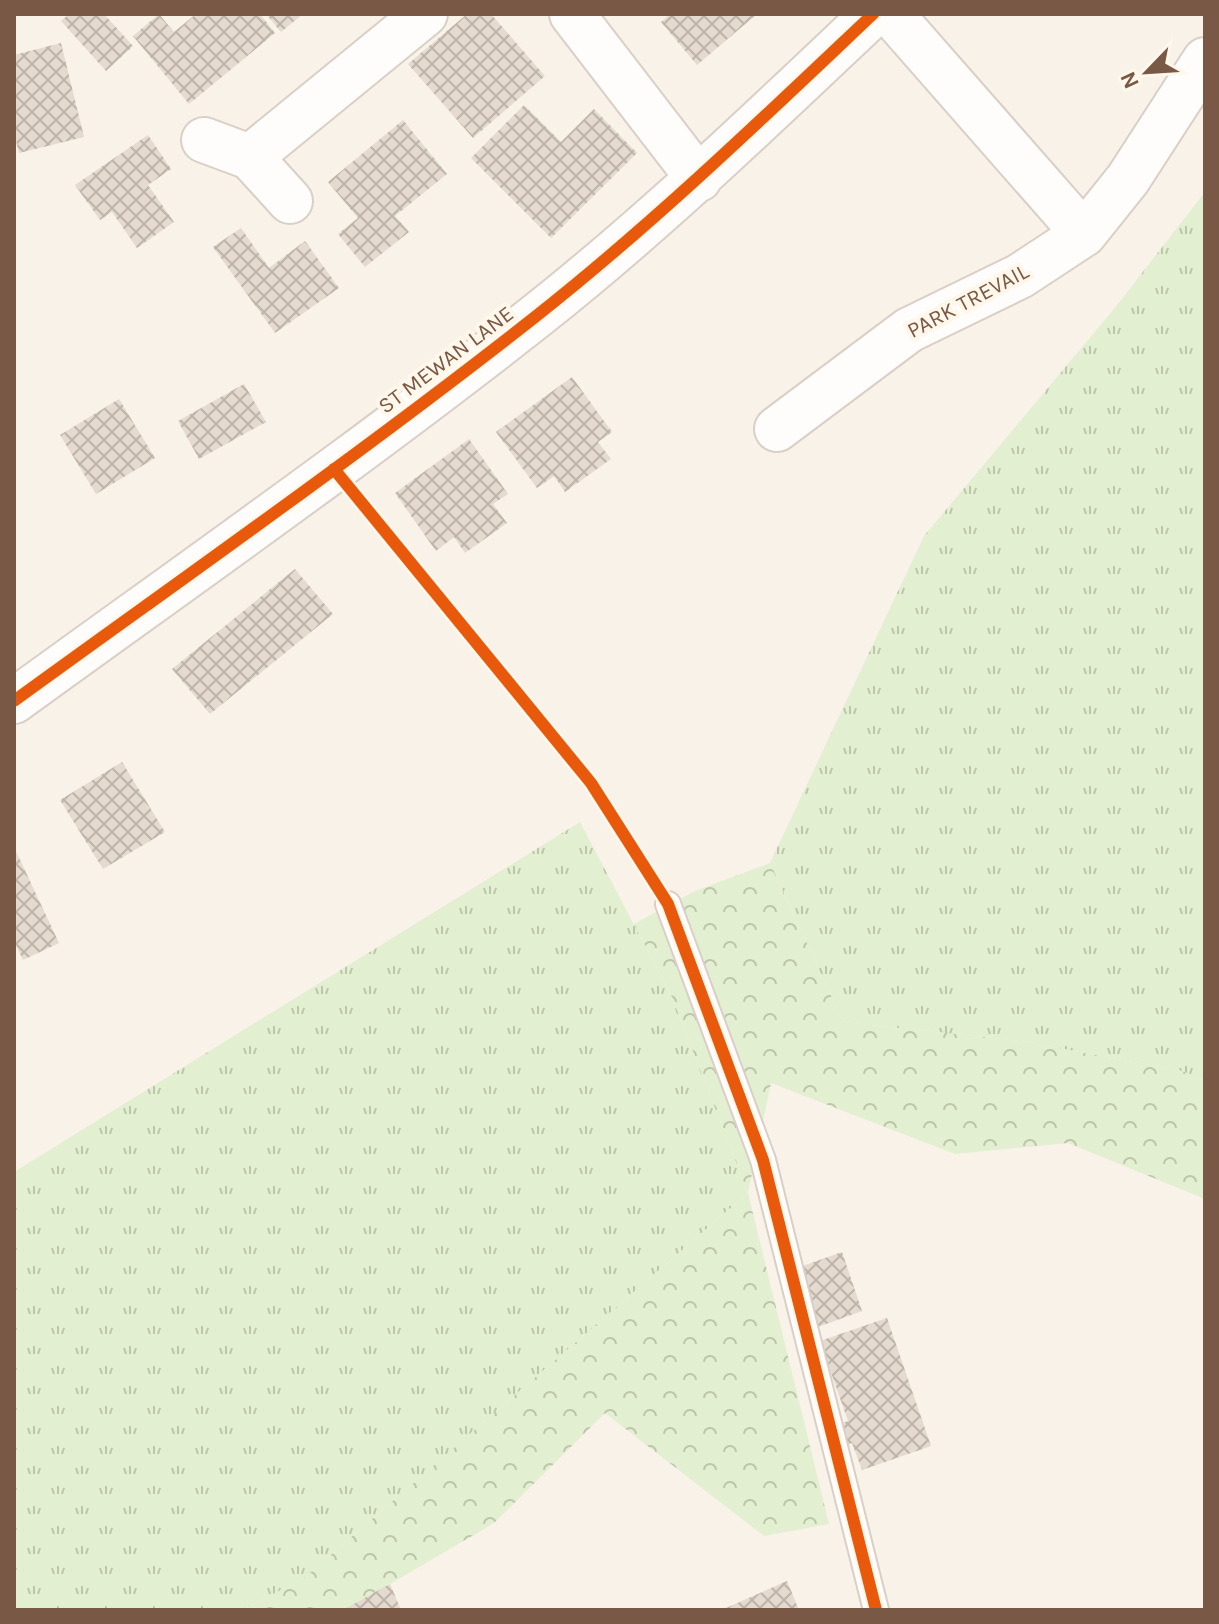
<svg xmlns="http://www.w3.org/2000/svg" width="1219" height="1624" font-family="Karla,sans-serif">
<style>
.grass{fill:url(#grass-tufts)}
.forest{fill:url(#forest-crowns)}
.building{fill:url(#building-cross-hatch)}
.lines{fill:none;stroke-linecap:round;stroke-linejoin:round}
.service-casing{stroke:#dacfc6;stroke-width:28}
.minor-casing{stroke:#dacfc6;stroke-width:48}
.path{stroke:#dbd2cb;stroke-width:5;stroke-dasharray:2 6;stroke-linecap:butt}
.service{stroke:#fefdfc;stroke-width:24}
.minor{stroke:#fefdfc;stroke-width:44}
.cycleway-casing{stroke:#fff7ea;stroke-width:17}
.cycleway{stroke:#e8590c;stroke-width:12}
.labels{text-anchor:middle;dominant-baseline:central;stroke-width:8;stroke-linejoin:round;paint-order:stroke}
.street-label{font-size:22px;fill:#795946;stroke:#fff7ea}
</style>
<defs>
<pattern id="grass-tufts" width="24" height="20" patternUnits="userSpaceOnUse" patternTransform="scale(2)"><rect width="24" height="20" fill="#e3efd1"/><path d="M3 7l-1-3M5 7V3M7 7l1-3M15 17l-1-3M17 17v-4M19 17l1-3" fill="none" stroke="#bdc5ab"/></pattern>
<pattern id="forest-crowns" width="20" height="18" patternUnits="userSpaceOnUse" patternTransform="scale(2)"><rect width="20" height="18" fill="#e3efd1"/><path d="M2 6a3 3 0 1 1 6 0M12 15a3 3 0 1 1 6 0" fill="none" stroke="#bdc5ab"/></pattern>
<pattern id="building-cross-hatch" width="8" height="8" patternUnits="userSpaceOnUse" patternTransform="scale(2)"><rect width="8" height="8" fill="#e5dacf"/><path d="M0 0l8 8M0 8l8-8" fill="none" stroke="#beb4aa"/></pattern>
</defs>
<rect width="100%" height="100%" fill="#f8f2e8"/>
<!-- grass -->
<path class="grass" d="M1205 192V1081L1182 1071 1020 1041 843 1022 770 863 924 536 1114 309Z
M580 822 672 997 748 1193 304 1578 243 1610H14V1172Z"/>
<!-- forest -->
<path class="forest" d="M770 863 843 1022 1020 1041 1182 1071 1205 1081V1199L1068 1143 955 1154 771 1083 748 1193 829 1524 764 1536 605 1413 494 1523 346 1610H243L304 1578 748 1193 672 997 634 924 695 891Z"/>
<!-- building -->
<path class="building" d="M69 14H104L133 46 106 71 61 21Z
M159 14 174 32 196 14H260L275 33 189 104 133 36Z
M266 14H303L281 32Z
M467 14H491L545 76 473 138 408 64Z
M670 14H757L697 65 661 22Z
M61 43 84 137 19 153 14 133V55Z
M524 105 561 142 594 109 637 153 551 238 471 158Z
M403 120 447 174 395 216 409 232 365 267 338 234 358 218 328 182Z
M148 135 171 169 148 185 174 222 137 248 112 212 100 220 75 185Z
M241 228 269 268 305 241 339 288 275 333 213 247Z
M572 377 612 432 598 442 611 459 565 492 554 476 537 488 496 432Z
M244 384 266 422 199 459 178 421Z
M119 399 155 458 96 494 60 435Z
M469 439 508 494 493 504 507 523 465 553 454 537 436 551 395 493Z
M295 569 333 614 210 714 172 669Z
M122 762 165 832 103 869 60 800Z
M14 847 59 943 23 960 14 941Z
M842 1252 862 1311 818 1327 797 1268Z
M887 1318 931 1446 862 1470 852 1443 844 1446 837 1425 848 1421 820 1341Z
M787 1581 799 1610H727L726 1608Z
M390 1584 401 1610H343Z"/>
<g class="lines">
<defs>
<path id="service" d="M668 904 763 1160 876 1610"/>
<path id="minor" d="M572 14 699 179
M891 14 1084 234
M204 140 250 157 290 201
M250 157 425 14
M777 429 909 330 1020 276 1084 234 1128 179 1205 60
M14 701C189 574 366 450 535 317 654 223 763 118 873 14"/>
</defs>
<!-- service casing -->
<use href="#service" class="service-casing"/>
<!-- minor casing -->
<use href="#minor" class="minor-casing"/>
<!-- path -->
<path class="path" d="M366 507 591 783 648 872"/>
<!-- service -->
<use href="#service" class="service"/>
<!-- minor -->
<use href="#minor" class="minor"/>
<defs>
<path id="cycleway" d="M334 469 591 783 668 904 763 1160 876 1610
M14 701C189 574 366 450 535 317 654 223 763 118 873 14"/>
</defs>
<!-- cycleway casing -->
<use href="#cycleway" class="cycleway-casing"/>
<!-- cycleway -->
<use href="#cycleway" class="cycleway"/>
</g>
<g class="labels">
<!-- street labels -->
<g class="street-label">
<text transform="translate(968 301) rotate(-28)">PARK TREVAIL</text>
<text transform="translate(446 360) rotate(-37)">ST MEWAN LANE</text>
</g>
</g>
<!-- border -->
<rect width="1219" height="1624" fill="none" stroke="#795946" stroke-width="32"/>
<!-- north arrow -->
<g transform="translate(1147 72) rotate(245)" stroke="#fff7ea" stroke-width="6" paint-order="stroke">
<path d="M0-6L14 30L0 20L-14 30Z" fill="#795946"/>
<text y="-12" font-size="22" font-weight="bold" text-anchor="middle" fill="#795946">N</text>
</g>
</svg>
